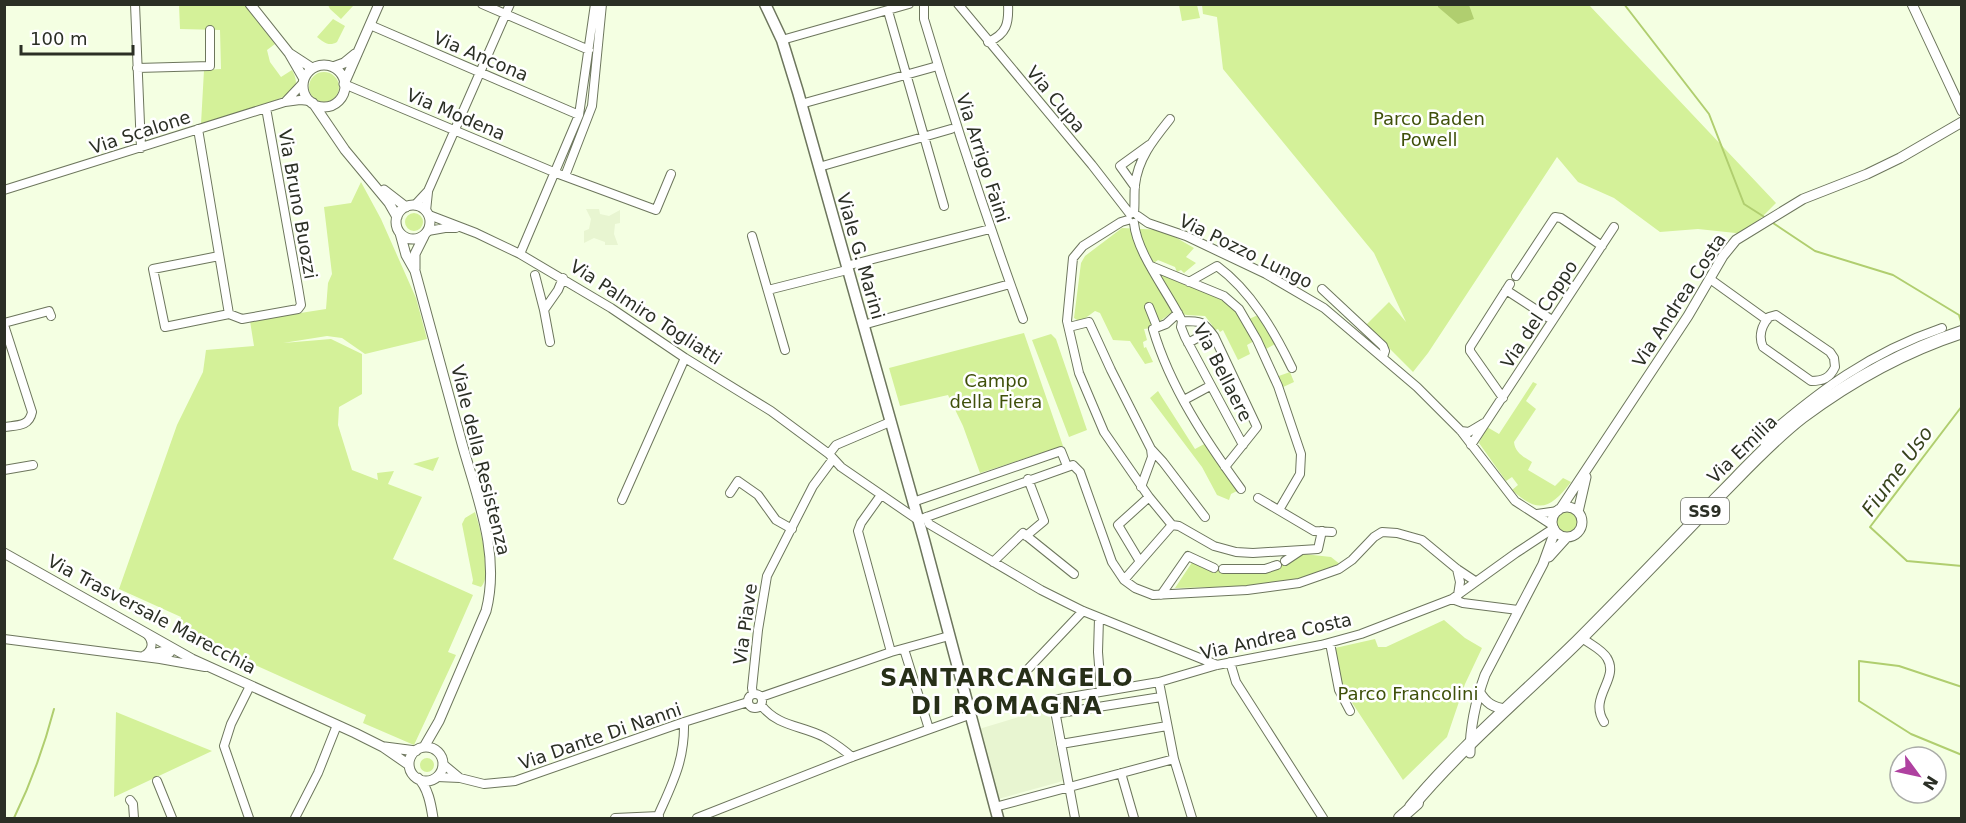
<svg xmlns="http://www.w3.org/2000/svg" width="1966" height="823" font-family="'DejaVu Sans',sans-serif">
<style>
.built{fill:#e8f5d1}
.green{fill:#d4f199}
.water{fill:#b0ce6f}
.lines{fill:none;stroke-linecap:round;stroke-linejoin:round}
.stream{stroke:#b0ce6f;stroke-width:2}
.minor-casing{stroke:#6d765d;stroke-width:10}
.tertiary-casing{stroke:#6d765d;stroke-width:11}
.secondary-casing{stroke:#6d765d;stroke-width:13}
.primary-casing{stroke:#6d765d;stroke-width:14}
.minor{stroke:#fff;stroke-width:8}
.tertiary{stroke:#fff;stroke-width:9}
.secondary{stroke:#fff;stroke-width:10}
.primary{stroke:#fff;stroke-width:12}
.labels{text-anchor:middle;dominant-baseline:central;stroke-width:5;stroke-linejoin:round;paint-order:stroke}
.shield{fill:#fff;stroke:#6b6d66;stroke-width:1.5}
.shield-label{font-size:16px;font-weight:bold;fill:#2b2f25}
.street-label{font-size:18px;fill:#2b2f25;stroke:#fff}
.park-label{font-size:18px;fill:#3f500a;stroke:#fff}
.water-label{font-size:20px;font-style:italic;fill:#37431c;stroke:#fff}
.district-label{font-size:24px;font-weight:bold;letter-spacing:1.5px;fill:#272f18;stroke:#fff}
</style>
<rect width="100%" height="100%" fill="#f4ffe2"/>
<!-- built -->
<path class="built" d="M586 209H599L600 214 609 216 620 210V223L615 224 614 234 618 245H605V242L594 238 584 243V231L589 229 591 219Z
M1048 708 1063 781 998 799 979 729Z"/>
<!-- green -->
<path class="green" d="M179 5H245L275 44 267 50 270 62 281 77 292 70C295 75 298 83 294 89 285 102 219 118 201 124L204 70 221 69 220 30 180 29Z
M328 5H351L353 6 341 19 330 9Z
M1179 5H1197L1200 18 1182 21Z
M1202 5H1589L1776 203 1745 234 1698 229 1660 232 1614 198 1578 182 1557 157 1428 353 1413 372 1366 325 1389 302 1406 322 1374 253 1223 69 1217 17 1203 14Z
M333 19 345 26 337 42C329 47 323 42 317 37Z
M309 87a15 15 0 1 1 30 0a15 15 0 1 1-30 0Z
M361 182 381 219 416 298 427 339 365 354 342 338 327 336 283 343 331 339 362 354V394L339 407 338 425 352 470 378 480 377 473 394 471 388 484 422 497 393 559 473 595 448 652 456 655 414 745 363 723 366 715 184 633 180 628 181 617 119 589 177 425 203 372 206 350 254 346 250 321 326 309 328 283 332 274 324 207 351 203Z
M405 222a9 9 0 1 1 18 0a9 9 0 1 1-18 0Z
M1122 228 1163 230 1194 248 1186 257 1196 263 1184 273 1181 270 1177 272 1175 267 1158 260 1151 265 1224 296 1239 309 1256 340 1247 345 1250 354 1238 360 1223 330 1220 332 1218 329 1213 331 1212 325 1205 316 1187 315 1172 312 1151 328 1144 329 1147 340 1143 342 1144 348 1146 347 1153 362 1145 364 1130 341 1113 340 1100 313 1095 311 1080 322 1074 318 1081 263 1085 256Z
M1258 315 1277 343 1264 350 1249 319Z
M1024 333 1063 446 980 473 963 426 948 395 900 406 889 368Z
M1051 334 1056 339 1087 430 1069 437 1032 340Z
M1290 372 1294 382 1281 388 1276 377Z
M1533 382 1537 384 1526 401 1536 409 1514 442C1515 453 1524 457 1532 462L1528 470 1555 486 1563 478 1571 482C1551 508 1539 515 1512 490L1518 485 1512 477 1506 481 1479 443 1487 427 1499 434Z
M1158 391 1195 449 1208 442 1241 489 1231 494 1229 500 1217 495 1202 467 1150 398Z
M439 457 433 471 413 464Z
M1557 522a10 10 0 1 1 20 0a10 10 0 1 1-20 0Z
M475 512C480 527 493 576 481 587L472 584 473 580 462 524 465 518Z
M1304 554 1331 557 1341 565 1293 580 1255 586 1175 588 1193 561 1226 574 1265 573Z
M1444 620 1465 638 1482 648 1465 684 1447 737 1403 780 1343 689 1335 648 1375 639 1378 647H1386Z
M116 712 212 751 114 797Z
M420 765a7 7 0 1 1 14 0a7 7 0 1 1-14 0Z"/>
<!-- water -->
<path class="water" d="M1438 5H1469L1474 19 1458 24 1438 7Z"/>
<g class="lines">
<!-- stream -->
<path class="stream" d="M1624 4 1709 114 1744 204 1766 218
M1770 221 1815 251 1893 275 1959 315 1962 325
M1962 406 1870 527 1907 561 1962 566
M1962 687 1899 666 1859 661V701L1911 734 1962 755
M14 818C31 783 44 747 54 709"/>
<defs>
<path id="minor" d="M135 4 141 148
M482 4 589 50
M924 4V19C954 120 987 220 1023 319
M958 4 1092 165 1130 214
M888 11 944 206
M370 25 579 115
M782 40 909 4
M988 42C1007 34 1009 23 1008 4
M137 68 210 66V30
M344 84 556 173 656 210 671 174
M286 101 303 83
M801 104 934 67
M198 129 229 314 242 319 298 309 301 305 298 287 266 108
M819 167 951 129
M565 176 592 106 602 4
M1135 187 1120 166 1149 145
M4 190 285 102 300 100 310 101
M415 205 428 191 510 4
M426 211 428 192
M1134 213C1135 204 1134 194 1135 185 1138 158 1154 139 1170 119
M429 215 476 233 520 254 611 308 685 358 771 411 829 454 841 467 918 520 1073 465 1080 472 1112 562 1124 580 1135 588 1153 595 1247 590 1299 583 1339 569 1352 560 1374 537 1382 532 1397 533 1422 540 1457 569 1475 581
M1138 216 1148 223 1186 236 1266 274 1324 308 1417 387 1461 431 1515 501 1552 525
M1128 220 1121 222 1083 246 1073 258 1067 321 1079 373 1104 432 1149 497 1172 525
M1134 223C1137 254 1168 292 1182 321L1181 327 1185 337 1243 445
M428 231 445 228H456
M752 236 785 350
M520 254 579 115 595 4
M219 256 153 269 165 327 229 314
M846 266 990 229
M1151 266 1224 296 1239 309 1257 340 1278 386 1301 454 1300 474 1279 510
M535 275 544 310
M1516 276 1555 217 1561 218 1602 246
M1710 279 1767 320
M1189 282 1217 266C1251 291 1274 331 1292 368
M1322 289 1383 346 1385 351 1383 357
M768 290 847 270
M1506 290 1552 320
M1149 307 1157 327
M1178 313 1166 324 1153 329C1170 387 1206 441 1241 489
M1776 315 1830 352 1834 358 1835 367C1830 378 1823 381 1811 381L1763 347C1758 336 1762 325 1769 317Z
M1182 321C1201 321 1203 321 1214 336L1257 427 1225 467
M4 323 49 311 51 316
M4 325 32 412C29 427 17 425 4 427
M863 325 1010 284
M1069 327 1089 322 1111 370 1151 449 1152 457 1141 487
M550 342 544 310 558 290 563 278
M1188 343 1210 331
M1503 398 1470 351V347L1510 284
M1184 400 1210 386
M1461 431 1469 432 1484 423
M1471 445 1614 227
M1769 447 1762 440C1820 390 1869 353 1942 328
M1151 449 1163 462 1205 517
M829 454 836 445 890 422
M4 470 33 465
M730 493 738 481 758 495 776 520 792 529
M881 495 861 523 858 531 891 652
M1258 498 1314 531 1332 532
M622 500 685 358
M913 502 1061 451 1067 466
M1537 514 1558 511
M926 517 929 524 1041 590 1083 611 1217 665
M1172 525 1179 526 1214 546 1236 552 1253 553 1318 549 1322 531
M1026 536 1044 521 1028 479
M1139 560 1118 525 1149 497
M1285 561 1300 551
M993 562 1023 533 1074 574
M1223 569H1265L1277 565
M1457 569 1460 582 1458 595
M1124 580 1172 525
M1161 595 1188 556 1214 568
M1452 599 1463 603 1518 610
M1099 618 1098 652 1101 691
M1581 637C1589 644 1602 649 1607 658 1620 679 1588 697 1604 722
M4 639 160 659 205 667
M1330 643 1339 690 1350 711
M904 649 929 729
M145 655 172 649 170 653 161 659
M144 656C153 650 154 642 147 634
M1230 662 1236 682 1323 818
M1029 668 1083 611
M1159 682 1174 759 1192 818
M753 694 752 688 758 630 767 576 813 486 833 459
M748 701a7 7 0 1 1 14 0a7 7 0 1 1-14 0Z
M761 697 891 652 949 636
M761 705C778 727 801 725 824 737 834 743 844 750 852 757
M1060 713 1161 697
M1061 744 1167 726
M443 764 460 778
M1121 773 1134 818
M437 777 460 778 484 784 515 781 684 722 748 702
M157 781 172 818
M130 800 133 804 134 818
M995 807 1174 759
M249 818 224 746 231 724 250 686
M295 818 318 773 337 725
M615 818 659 816
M657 818C672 784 685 761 684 722
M697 818 852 757 969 715
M1075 818 1053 700 1159 682 1217 665 1321 645 1361 634 1452 599 1516 553 1554 528"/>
<path id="tertiary" d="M250 4 289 53
M1912 4 1962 111
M303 86a21 21 0 1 1 42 0a21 21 0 1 1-42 0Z
M333 67 344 63 355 54
M304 79 289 53 312 68
M344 84 379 4
M313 103 345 150 389 203 397 217
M384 190 406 207
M396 222a17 17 0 1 1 34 0a17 17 0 1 1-34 0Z
M400 233 406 255 415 271C431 328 446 384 461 440 476 495 501 553 486 611L439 721 424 747
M415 269V254L424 236
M1552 522a15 15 0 1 1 30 0a15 15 0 1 1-30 0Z
M1561 508 1688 316 1723 256 1736 240 1803 199 1867 174 1900 158 1962 122
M1578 512 1586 477
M4 553 192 659 355 733 383 747 409 765
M1549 557 1567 537
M1479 691C1486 703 1493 708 1507 709
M385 747 416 751
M409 764a17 17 0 1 1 34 0a17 17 0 1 1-34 0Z
M1470 753C1470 727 1476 700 1485 675L1543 564 1555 531
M418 778C428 787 431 805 433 818"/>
<path id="secondary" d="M765 4 782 40 798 92 924 540 998 818"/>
<path id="primary" d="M1411 807C1461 747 1522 696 1578 641 1625 594 1671 546 1717 498 1744 471 1771 441 1802 417 1850 381 1904 351 1962 332
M1400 818 1417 803"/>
</defs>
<!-- minor casing -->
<use href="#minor" class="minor-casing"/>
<!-- tertiary casing -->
<use href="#tertiary" class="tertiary-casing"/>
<!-- secondary casing -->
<use href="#secondary" class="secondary-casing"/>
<!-- primary casing -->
<use href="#primary" class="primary-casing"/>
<!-- minor -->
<use href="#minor" class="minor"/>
<!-- tertiary -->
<use href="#tertiary" class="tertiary"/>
<!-- secondary -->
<use href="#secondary" class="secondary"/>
<!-- primary -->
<use href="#primary" class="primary"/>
</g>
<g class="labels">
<!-- shield labels -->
<rect class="shield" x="1681" y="498" width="48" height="26" rx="4.5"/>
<g class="shield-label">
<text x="1705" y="511">SS9</text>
</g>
<!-- street labels -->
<g class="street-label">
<text transform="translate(481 56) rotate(23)">Via Ancona</text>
<text transform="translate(1056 99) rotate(50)">Via Cupa</text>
<text transform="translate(456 114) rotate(23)">Via Modena</text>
<text transform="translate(140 132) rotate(-18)">Via Scalone</text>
<text transform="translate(983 158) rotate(72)">Via Arrigo Faini</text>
<text transform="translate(298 204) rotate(80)">Via Bruno Buozzi</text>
<text transform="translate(1246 251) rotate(26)">Via Pozzo Lungo</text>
<text transform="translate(861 256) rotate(74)">Viale G. Marini</text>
<text transform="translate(1679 300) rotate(-57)">Via Andrea Costa</text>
<text transform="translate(646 312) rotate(33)">Via Palmiro Togliatti</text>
<text transform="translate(1539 314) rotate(-57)">Via del Coppo</text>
<text transform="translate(1223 372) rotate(63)">Via Bellaere</text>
<text transform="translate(1742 449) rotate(-44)">Via Emilia</text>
<text transform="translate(481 460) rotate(76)">Viale della Resistenza</text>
<text transform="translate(152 614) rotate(28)">Via Trasversale Marecchia</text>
<text transform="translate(745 624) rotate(-82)">Via Piave</text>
<text transform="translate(1276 636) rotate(-13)">Via Andrea Costa</text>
<text transform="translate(600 736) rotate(-19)">Via Dante Di Nanni</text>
</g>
<!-- park labels -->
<g class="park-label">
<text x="1429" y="118">Parco Baden<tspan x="1429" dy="21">Powell</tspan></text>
<text x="996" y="380">Campo<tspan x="996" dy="21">della Fiera</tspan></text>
<text x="1408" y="693">Parco Francolini</text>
</g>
<!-- water labels -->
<g class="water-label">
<text transform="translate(1897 471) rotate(-54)">Fiume Uso</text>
</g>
<!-- district labels -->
<g class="district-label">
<text x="1007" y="678">SANTARCANGELO<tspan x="1007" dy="28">DI ROMAGNA</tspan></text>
</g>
</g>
<!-- border -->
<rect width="1966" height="823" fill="none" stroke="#2b2f25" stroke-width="12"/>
<!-- north arrow -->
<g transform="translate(1918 775) rotate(123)"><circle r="28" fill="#ffffff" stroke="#aaaca8" stroke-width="1.5"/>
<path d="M0-4.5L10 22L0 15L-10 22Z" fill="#af41a0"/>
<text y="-9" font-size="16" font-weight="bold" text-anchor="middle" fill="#2b2f25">N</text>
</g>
<!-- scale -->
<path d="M21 45v9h112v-9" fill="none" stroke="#2b2f25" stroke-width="3"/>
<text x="30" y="45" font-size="18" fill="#2b2f25" stroke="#ffffff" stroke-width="4.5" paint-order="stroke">100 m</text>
</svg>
